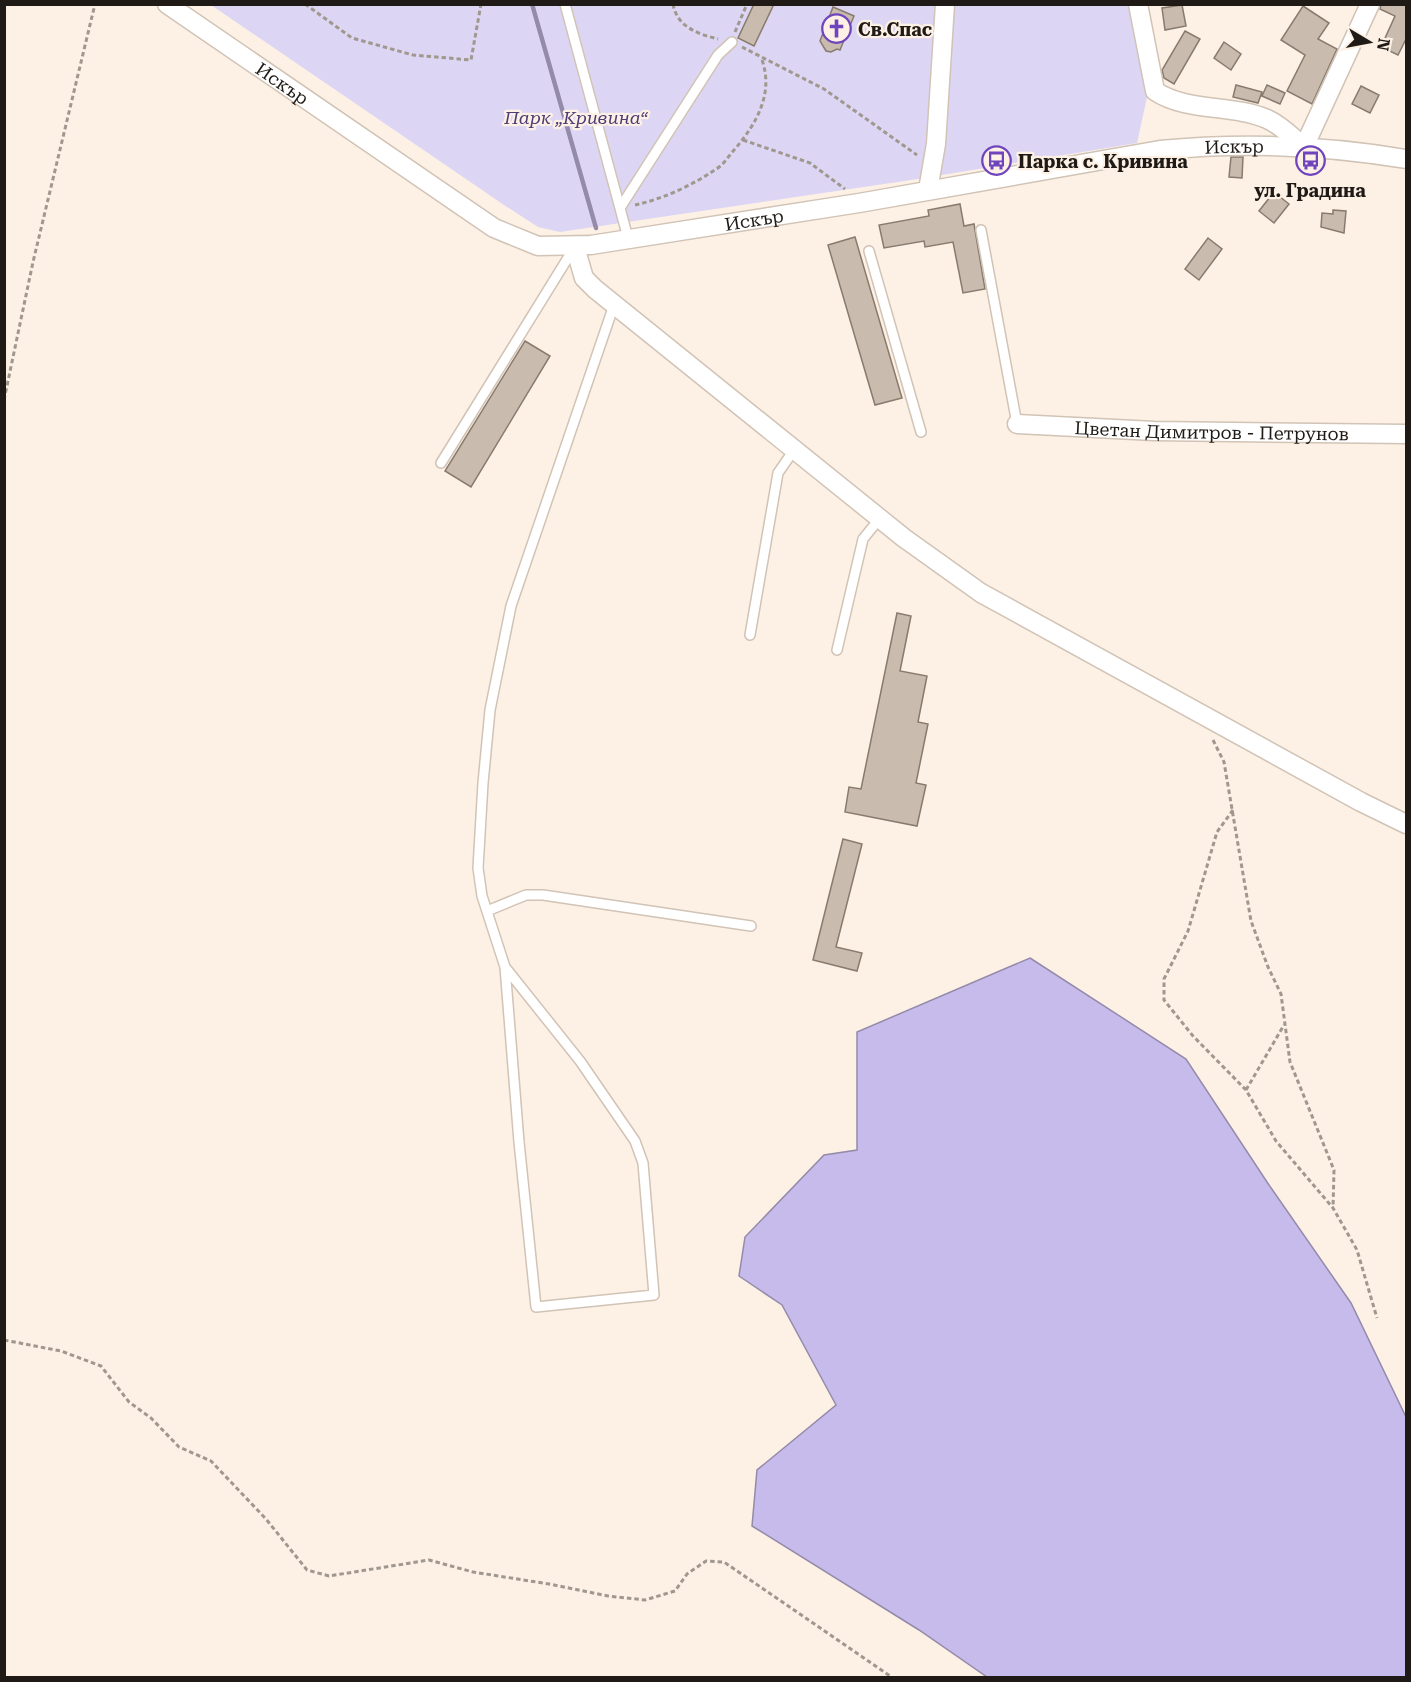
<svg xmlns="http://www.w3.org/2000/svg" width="1411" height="1682" font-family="'Roboto Serif',serif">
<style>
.green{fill:#dcd6f4}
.water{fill:#c6bbea;stroke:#948baa;stroke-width:1.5}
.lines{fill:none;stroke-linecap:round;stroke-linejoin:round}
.stream{stroke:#948baa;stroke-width:4.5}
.building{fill:#c9bbad;stroke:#887b6e;stroke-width:1.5}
.service-casing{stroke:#d1c3b5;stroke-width:12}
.minor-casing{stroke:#d1c3b5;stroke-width:21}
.path{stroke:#a0978e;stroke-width:3;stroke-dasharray:4.5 3;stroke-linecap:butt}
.service{stroke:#fff;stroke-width:9}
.minor{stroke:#fff;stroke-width:18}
.labels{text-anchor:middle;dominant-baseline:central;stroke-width:4.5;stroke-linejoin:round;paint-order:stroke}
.poi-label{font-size:18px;font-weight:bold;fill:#1f1a15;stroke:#fdf1e6;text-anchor:start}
.street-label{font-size:18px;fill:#1f1a15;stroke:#fdf1e6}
.park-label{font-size:18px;font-style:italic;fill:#4d3c75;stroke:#fdf1e6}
</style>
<rect width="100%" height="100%" fill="#fdf1e6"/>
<!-- green -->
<path class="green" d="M211 5H1138L1151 79 1137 143 918 179 560 232 538 227 504 205Z"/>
<!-- water -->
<path class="water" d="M1030 958 1186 1059 1267 1182 1351 1303 1406 1417V1677H987L919 1630 752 1526 757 1470 836 1405 782 1305 739 1276 745 1237 824 1155 857 1150V1032Z"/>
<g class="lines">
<!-- stream -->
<path class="stream" d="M532 4 596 228"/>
</g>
<!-- building -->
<path class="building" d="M754 4H774L754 46 738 38Z
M1381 4H1407V37L1398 55 1381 47 1395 16 1380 9Z
M1182 5 1186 26 1165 30 1162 8Z
M1303 6 1329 23 1318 39 1337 49 1312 104 1287 91 1305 55 1281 40Z
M833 7 854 16 840 50 837 49 831 52 826 51 820 41Z
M1185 31 1200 39 1174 84 1164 78 1162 70Z
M1224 42 1241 54 1231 70 1214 58Z
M1236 85 1262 92 1258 103 1233 97Z
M1267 85 1285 93 1280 104 1262 96Z
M1361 86 1379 95 1370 113 1352 104Z
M1231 157H1243L1242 178 1229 177Z
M1274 192 1289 204 1274 223 1259 211Z
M960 204 964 226 974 224 985 289 963 293 953 242 925 247 924 241 884 248 879 225 929 216 928 210Z
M1333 210 1346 211 1344 233 1321 227 1322 213 1333 214Z
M855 237 902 398 875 405 828 245Z
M1208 238 1222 249 1199 280 1185 269Z
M525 341 550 356 471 487 445 471Z
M897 613 911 616 900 671 927 676 918 722 928 724 916 783 926 785 917 826 845 812 849 787 861 789Z
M843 839 862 844 836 947 862 953 857 971 813 960Z"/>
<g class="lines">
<defs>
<path id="service" d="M565 4 628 238
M620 208 718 55 732 42
M981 230 1017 424
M869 251 921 432
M441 463 574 248
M750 635 778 473 794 450
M837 650 863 539 880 518
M487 911 526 895H543L751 926
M505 967 580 1061 635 1141 643 1163 654 1295 536 1307 519 1142 505 967 482 896 478 868 483 783 490 710 511 606 614 305"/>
<g id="minor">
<path id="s1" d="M167 4 494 228 538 246 591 245 859 203 1160 150C1243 142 1324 145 1406 159"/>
<path d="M1138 4 1155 91C1186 112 1232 104 1267 119 1281 125 1292 137 1304 147L1370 4"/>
<path d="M928 190 936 144 945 4"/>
<path d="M575 247 584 278 595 289 904 538 981 593 1361 802 1406 824"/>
<path id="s2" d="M1017 424 1154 431 1406 434"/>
</g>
</defs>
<!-- service casing -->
<use href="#service" class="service-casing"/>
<!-- minor casing -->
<use href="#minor" class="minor-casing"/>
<!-- path -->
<path class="path" d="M305 4 352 38 413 55 471 60 481 4
M673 4C677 27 698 34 718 39
M735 32 747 4
M742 47 824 89 917 155
M743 140 810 163 845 189
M635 205C663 199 693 185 716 169 724 165 729 155 735 149 756 124 774 94 762 60
M4 400 33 262 95 4
M1213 740 1224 762 1251 921 1268 967 1281 994 1290 1062 1334 1170 1333 1208
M1233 810 1217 832 1188 931 1164 979V1000L1193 1036 1246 1090 1276 1141 1333 1208 1357 1250 1377 1318
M1246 1090 1284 1025
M4 1340 61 1351 101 1366 129 1402 151 1418 179 1447 211 1461 266 1519 307 1570 329 1576 429 1560 473 1572 549 1584 608 1596 645 1600 675 1591 687 1574 706 1561 724 1562 893 1678"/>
<!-- service -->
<use href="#service" class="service"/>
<!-- minor -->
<use href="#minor" class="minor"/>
</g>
<!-- icons -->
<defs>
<symbol id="church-ring" viewBox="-11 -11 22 22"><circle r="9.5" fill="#fdf1e6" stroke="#6f44bd" stroke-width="1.5"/><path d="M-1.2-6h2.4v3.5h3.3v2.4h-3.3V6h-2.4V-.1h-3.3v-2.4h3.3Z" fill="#6f44bd"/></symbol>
<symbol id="bus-ring" viewBox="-11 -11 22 22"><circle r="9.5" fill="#fdf1e6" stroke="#6f44bd" stroke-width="1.5"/><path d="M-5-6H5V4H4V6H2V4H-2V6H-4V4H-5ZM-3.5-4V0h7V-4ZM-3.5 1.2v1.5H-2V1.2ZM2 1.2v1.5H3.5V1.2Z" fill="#6f44bd"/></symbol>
</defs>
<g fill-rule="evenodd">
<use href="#church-ring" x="820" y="12" width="33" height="33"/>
<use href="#bus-ring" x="980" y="144" width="33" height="33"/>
<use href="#bus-ring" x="1294" y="144" width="33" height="33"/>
</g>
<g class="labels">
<!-- poi labels -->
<g class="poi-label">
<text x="858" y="29">Св.Спас</text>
<text x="1018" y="161">Парка с. Кривина</text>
<text x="1310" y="190" text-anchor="middle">ул. Градина</text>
</g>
<!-- street labels -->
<g class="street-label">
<text stroke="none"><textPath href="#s1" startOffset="140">Искър</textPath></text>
<text stroke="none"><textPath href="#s1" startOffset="1148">Искър</textPath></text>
<text stroke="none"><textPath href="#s1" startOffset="662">Искър</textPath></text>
<text stroke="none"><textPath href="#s2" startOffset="195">Цветан Димитров - Петрунов</textPath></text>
</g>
<!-- park labels -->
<g class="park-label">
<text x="576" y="117">Парк „Кривина“</text>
</g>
</g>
<!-- border -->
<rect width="1411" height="1682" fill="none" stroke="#1f1a15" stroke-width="12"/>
<!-- north arrow -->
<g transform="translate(1369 42) rotate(100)" stroke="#fdf1e6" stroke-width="4.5" paint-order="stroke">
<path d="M0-4.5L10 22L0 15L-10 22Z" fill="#1f1a15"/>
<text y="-9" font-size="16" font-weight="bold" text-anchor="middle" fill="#1f1a15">N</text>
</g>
</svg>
